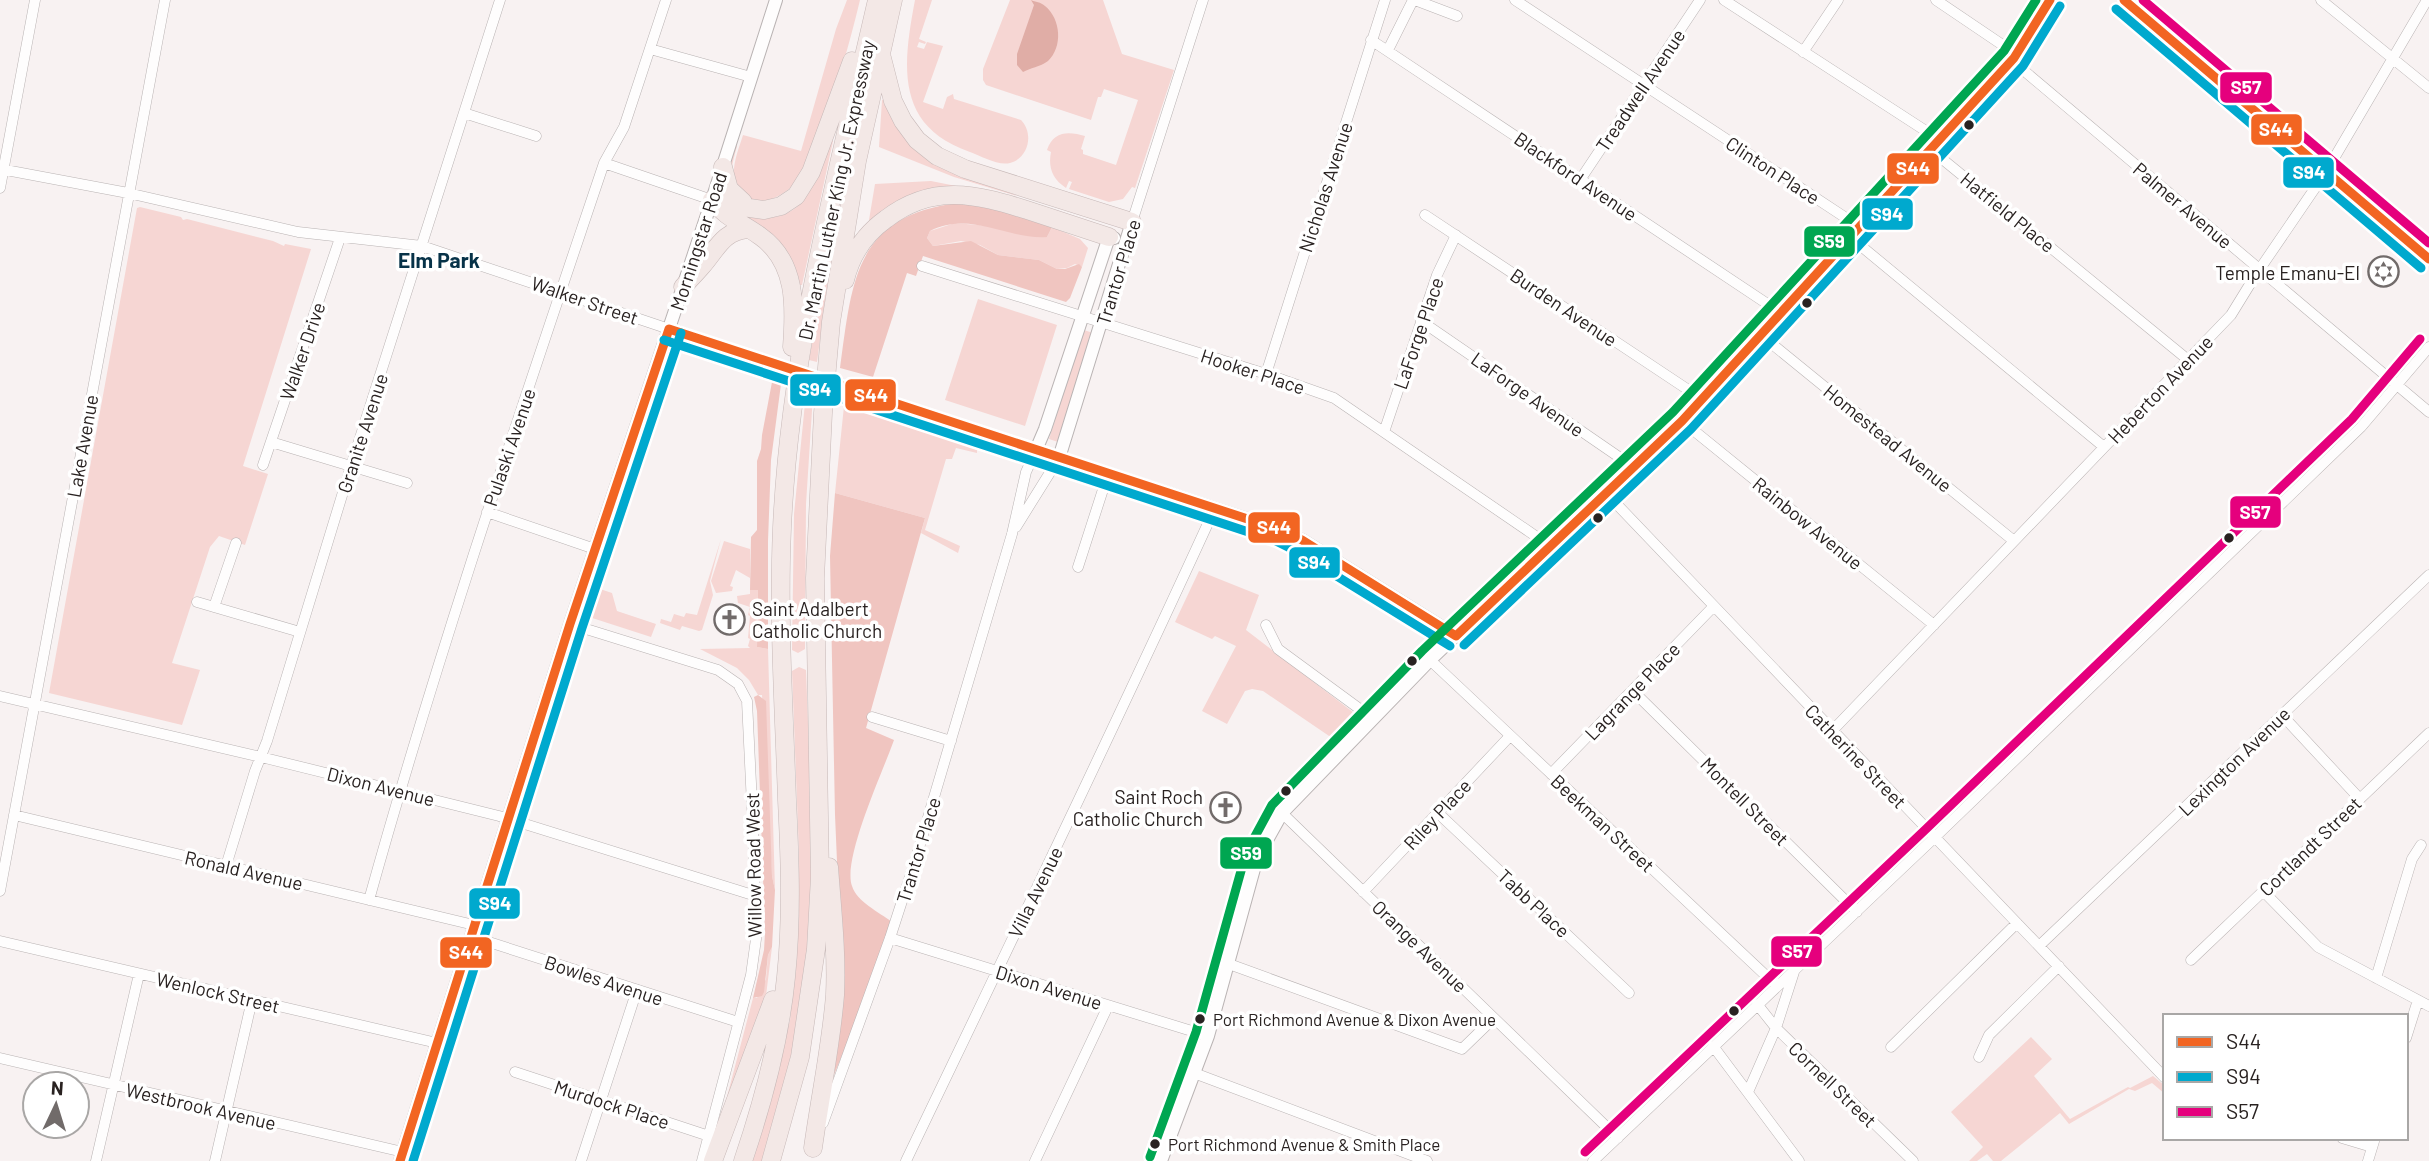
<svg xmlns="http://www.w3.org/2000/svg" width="2429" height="1161" font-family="Barlow,sans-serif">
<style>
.green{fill:#f6d6d3}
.forest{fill:#f0c5c0}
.water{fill:#e0ada6}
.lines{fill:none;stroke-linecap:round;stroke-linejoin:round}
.minor-casing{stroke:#b9b3b3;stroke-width:11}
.tertiary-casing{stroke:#b9b3b3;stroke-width:14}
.secondary-casing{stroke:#b9b3b3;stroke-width:14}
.motorway-casing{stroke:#c6b8b7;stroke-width:19}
.minor{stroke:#fefdfd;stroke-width:10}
.tertiary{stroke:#fefdfd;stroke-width:12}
.secondary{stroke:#fefdfd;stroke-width:12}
.motorway{stroke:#f3e8e6;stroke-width:18}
.secondary-bridge-casing{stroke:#b9b3b3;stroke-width:14;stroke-linecap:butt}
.secondary-bridge{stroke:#fefdfd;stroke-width:12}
.bus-1-casing{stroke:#fff;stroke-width:14}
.bus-2-casing{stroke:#fff;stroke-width:14}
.bus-3-casing{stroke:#fff;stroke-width:14}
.bus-4-casing{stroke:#fff;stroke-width:14}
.bus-1{stroke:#f26522;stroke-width:9}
.bus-2{stroke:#00a9ce;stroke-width:9}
.bus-3{stroke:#e5007d;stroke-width:9}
.bus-4{stroke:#00a651;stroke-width:9}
.bus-dot{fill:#292221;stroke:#fff;stroke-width:2.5}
.labels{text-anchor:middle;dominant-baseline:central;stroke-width:7;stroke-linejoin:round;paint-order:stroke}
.bus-label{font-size:17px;fill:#292221;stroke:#fff;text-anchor:start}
.street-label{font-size:19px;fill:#292221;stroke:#fff}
.poi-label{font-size:19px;fill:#292221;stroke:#fff;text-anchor:end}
.neighbourhood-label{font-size:21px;font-weight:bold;fill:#073248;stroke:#fff}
.line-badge{stroke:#fff;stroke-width:2.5}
.badge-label{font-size:19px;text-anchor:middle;font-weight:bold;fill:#fff}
</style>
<rect width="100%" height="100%" fill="#f8f2f2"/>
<!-- green -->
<path class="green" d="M847 0H860C849 46 836 91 819 134 813 149 808 166 799 179 786 197 745 217 731 187 725 173 731 159 736 145L737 146C732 166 725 183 744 197L745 195C725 179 737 155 743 135L801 151 836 29Z
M915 0H932L919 39 926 42 925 44 919 42 917 47 924 49 927 42 943 46 923 102 943 109 947 97 953 94 954 99 1021 120C1034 133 1029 158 1010 163 998 166 981 156 970 152 894 126 903 64 915 0Z
M1010 0H1103L1122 54 1174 70 1135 188 1132 187 1123 199 1109 202 1069 189 1072 182 1069 181 1066 188C1052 179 1048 167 1051 152L1047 150C1053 131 1069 131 1085 136L1081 149 1083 150V154L1116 165 1138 100 1104 89 1101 97H1098L1091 120 986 85 983 80V69Z
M885 99 900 130 1017 196 954 177 879 147 882 100Z
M830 140 833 141 802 285H798L740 213C751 214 763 218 774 217 811 212 819 169 830 140Z
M931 181 971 189 872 222 869 220 875 184Z
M140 207 181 217 183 220 187 219 273 241 284 246 285 244 311 249 243 466 268 474 245 545 219 536 210 547 172 663 200 670 182 725 49 693 137 208Z
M955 223 989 226 1042 237H1047L1052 227 1080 239 1088 248 1082 267 1075 264 1067 268 1057 269 1039 260 998 255 980 245 961 241 933 246 927 238 930 231Z
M829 243H833L817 362 809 360Z
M978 299 1057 325 1025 426 945 400Z
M1084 330 1093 333 1058 442 1049 439Z
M806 393 813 395 806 504 805 649 798 653 792 650 794 514Z
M844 406 950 439 951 436 983 446 982 450 957 442 977 450V453L956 448 952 459H946L925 530 960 546 958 553 921 533 925 518 835 493Z
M721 539 710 581 713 595 702 630 699 631 682 626 680 630 660 623 661 619 671 622 674 614 684 617 686 613 697 615Z
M724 541 750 549V578L736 570 730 586 733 587 732 591 716 593 711 581Z
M1199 571 1259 595 1246 630 1358 716 1335 740 1263 691 1252 689 1245 691 1227 724 1202 711 1236 646 1215 636 1212 639 1175 622Z
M594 587 612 593 617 611 656 624 651 637 586 616Z
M758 589 757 647 768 649 775 890 772 876 762 695H758L749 680 737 668 700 649 750 648 748 646 750 639 748 638 750 616 748 615 750 607 738 603 737 596 750 594V590Z
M799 667 806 670C809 768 817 866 807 963 801 1031 781 1096 763 1161H750L785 1029 788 1027 790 1021 796 947 799 854 792 671Z
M772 947 765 1004 723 1112 753 998H757L766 979 768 955Z
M2031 1037 2052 1059 2034 1076 2070 1119 2128 1087 2130 1088 2153 1076 2165 1086V1094L2152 1083 2135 1091 2129 1089 2069 1124 2060 1113 2001 1161H1993L1987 1154 1977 1161H1969L1983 1147 1951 1112Z"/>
<!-- forest -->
<path class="forest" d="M959 203 982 205 1052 227 1047 237C1007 240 971 210 930 231L927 238 933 246 971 241 998 255 1039 260 1057 269H1065L1079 264 1082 267 1070 298 1066 302 923 256 916 276 907 273 873 377 840 368C852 282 854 215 959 203Z
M772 382 781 384 771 460 768 541V649L757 647 758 590H750L751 537 757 530V461L761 449 762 435Z
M835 493 925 518 866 728 894 740C884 769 842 859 852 886 857 902 879 912 892 922L860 1011 834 1075 841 955 835 815 830 556Z
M758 695 766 701 772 876 775 890 772 947 768 955 764 992 762 996 753 998 764 950 765 933 757 711 754 697Z"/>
<!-- water -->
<path class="water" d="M1031 0C1035 2 1041 2 1045 6 1061 19 1063 47 1048 61 1040 67 1030 68 1023 72L1017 65V54L1034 5Z"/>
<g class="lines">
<defs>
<path id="minor" d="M1415 0 1457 16
M1515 0 1843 216 1849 221 1861 246 2104 447
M1724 0 1929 133 1941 158 2187 359
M1936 0 2007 48 2022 69 2429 412
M2124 0 2429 259
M2321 0 2429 88
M1371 40 1781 313
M650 49 751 77
M1388 50 1413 0
M1803 52 1838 0
M464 113 536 136
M604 163 712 200
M0 169 128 193 298 232 422 246 669 329
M1580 180 1700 0
M0 188 35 0
M1425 215 1702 399
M1132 222 1203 0
M922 266 1266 374 1334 398 1550 546
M1421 321 1635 468
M1761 335 2014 541
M1266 374 1385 0
M1682 421 1934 625
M1384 432 1437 275 1456 235
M271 442 407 483
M263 465 340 238
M1606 493 2165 1078
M487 512 595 549
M1016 527 1059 458
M1078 567 1108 474
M197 602 300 632
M214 607 236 543
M570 624 718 670 738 684 747 701 753 825 756 939 751 975 702 1161
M1266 625 1278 649 1372 718
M1430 660 1777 986
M1633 691 1857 912
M0 696 261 757 499 816 756 896
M2282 715 2359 798
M872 717 951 741
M1832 731 2231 315 2255 276 2326 172 2427 0
M1551 774 1713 607
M1282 813 1618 1138
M1438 813 1629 993
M14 815 474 925
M226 866 255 771 267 741 351 466 500 0
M0 891 165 0
M2263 891 2318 947 2429 1006
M1363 892 1510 736
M369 900C438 652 522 407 604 163L624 127 666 0
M470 936 738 1022
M890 938 1208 1036
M0 941 437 1043
M2039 946 2429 575
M2191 960 2429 733
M1229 964 1462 1049 1494 1018
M2376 978 2412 859 2421 845
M1757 1004 1776 1028 1913 1161
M2406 1038 2418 1000
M1713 1046 1799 1161
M1891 1047 2017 923
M1979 1057 1989 1035 2059 966
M0 1058 403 1152
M515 1072 709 1136
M1194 1073 1427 1161
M1748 1092 1776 1028 1794 972
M823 1123 890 938 916 858 1012 534 1026 472 1036 450
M2342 1138 2372 1147
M96 1161 139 974
M215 1161 252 1000
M581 1161 637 990
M906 1161C1010 944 1115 727 1215 508
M1035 1161 1108 1006
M1593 1161 1934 838 2361 427 2429 347
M2368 1161 2375 1138"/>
<path id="tertiary" d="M712 200 776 0
M1059 458 1281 530 1302 540 1456 636
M1161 1161 1208 1036 1257 858 1282 813 1430 660 1682 421 2014 58 2050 0"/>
<path id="secondary" d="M669 329 774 366
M848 389 1059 458 1132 222
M1036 450 1045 429 1109 237 1114 238
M400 1161 570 624 712 200"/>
<path id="motorway" d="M882 58 893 101 903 121 917 140 937 156 965 169 1132 222
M723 167 729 189 743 202
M845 280C851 255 865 234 886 219 933 183 975 194 1027 210 1054 219 1081 228 1109 237
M683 287C689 280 696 273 702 266 717 249 723 231 748 229
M792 347C795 307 797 262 760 236 741 222 727 219 712 200L721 198 743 207 764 210 781 206 796 196 811 172 852 61
M813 1148C820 1097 831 1046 835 995 837 952 832 909 829 867
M713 1161 773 1000
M743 1161C763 1102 780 1040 786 977 792 919 790 859 787 800 784 710 778 619 782 528 790 348 837 175 877 0
M771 1161 800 1057 816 949 820 877 815 578 823 413 831 322 857 161 893 0"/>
</defs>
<!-- minor casing -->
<use href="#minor" class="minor-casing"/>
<!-- tertiary casing -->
<use href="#tertiary" class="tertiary-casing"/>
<!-- secondary casing -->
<use href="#secondary" class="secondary-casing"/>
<!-- motorway casing -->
<use href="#motorway" class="motorway-casing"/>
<!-- minor -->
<use href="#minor" class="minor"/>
<!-- tertiary -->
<use href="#tertiary" class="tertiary"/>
<!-- secondary -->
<use href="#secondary" class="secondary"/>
<!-- motorway -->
<use href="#motorway" class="motorway"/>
<defs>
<path id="secondary-bridge" d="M774 366 848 389"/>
</defs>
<!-- secondary-bridge casing -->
<use href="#secondary-bridge" class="secondary-bridge-casing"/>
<!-- secondary-bridge -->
<use href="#secondary-bridge" class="secondary-bridge"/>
<defs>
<path id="bus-1" d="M2124 0 2429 259
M669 329 1281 530 1302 540 1456 636
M1456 636 1682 421 2014 58 2050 0
M400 1161 570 624 669 329"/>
<path id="bus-2" d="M2116 9 2421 268
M664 340 1276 541 1296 551 1450 646
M1464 645 1691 429 2023 66 2060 6
M413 1161 582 628 681 333"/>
<path id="bus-3" d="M2143 0 2429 243
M1585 1152 1926 829 2352 419 2420 339"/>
<path id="bus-4" d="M1150 1157 1196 1032 1246 853 1272 805 1422 651 1673 412 2004 51 2036 0"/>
</defs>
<!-- bus-1 casing -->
<use href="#bus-1" class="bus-1-casing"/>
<!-- bus-2 casing -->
<use href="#bus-2" class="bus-2-casing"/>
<!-- bus-3 casing -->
<use href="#bus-3" class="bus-3-casing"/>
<!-- bus-4 casing -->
<use href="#bus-4" class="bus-4-casing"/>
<!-- bus-1 -->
<use href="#bus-1" class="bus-1"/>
<!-- bus-2 -->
<use href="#bus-2" class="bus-2"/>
<!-- bus-3 -->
<use href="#bus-3" class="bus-3"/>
<!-- bus-4 -->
<use href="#bus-4" class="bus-4"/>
</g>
<!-- icons -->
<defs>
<symbol id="synagogue-ring" viewBox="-11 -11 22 22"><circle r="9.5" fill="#fff" stroke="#716b6a" stroke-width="1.5"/><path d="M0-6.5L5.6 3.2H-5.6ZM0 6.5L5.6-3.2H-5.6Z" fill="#716b6a"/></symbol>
<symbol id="church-ring" viewBox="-11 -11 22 22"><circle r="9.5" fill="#fff" stroke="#716b6a" stroke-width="1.5"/><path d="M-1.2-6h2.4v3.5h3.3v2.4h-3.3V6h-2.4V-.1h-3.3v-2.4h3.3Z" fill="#716b6a"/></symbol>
</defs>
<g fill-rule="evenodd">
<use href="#synagogue-ring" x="2366" y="254" width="35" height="35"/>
<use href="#church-ring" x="712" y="602" width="35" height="35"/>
<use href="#church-ring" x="1208" y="790" width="35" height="35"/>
</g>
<!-- markers -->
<g class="bus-dot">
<circle cx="1969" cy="125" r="6"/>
<circle cx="1807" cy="303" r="6"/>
<circle cx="1598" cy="518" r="6"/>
<circle cx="2229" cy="538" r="6"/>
<circle cx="1412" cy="661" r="6"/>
<circle cx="1286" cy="791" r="6"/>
<circle cx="1734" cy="1011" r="6"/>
<circle cx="1200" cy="1019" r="6"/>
<circle cx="1155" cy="1144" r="6"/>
</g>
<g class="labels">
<!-- bus labels -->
<g class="bus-label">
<text x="1213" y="1019">Port Richmond Avenue &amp; Dixon Avenue</text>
<text x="1168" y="1144">Port Richmond Avenue &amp; Smith Place</text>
</g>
<!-- street labels -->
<g class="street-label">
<text transform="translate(1640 90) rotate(-56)">Treadwell Avenue</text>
<text transform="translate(1773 170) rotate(33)">Clinton Place</text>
<text transform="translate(1576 176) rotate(34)">Blackford Avenue</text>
<text transform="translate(1325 187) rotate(-72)">Nicholas Avenue</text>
<text transform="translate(836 190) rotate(-78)">Dr. Martin Luther King Jr. Expressway</text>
<text transform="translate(2183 205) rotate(40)">Palmer Avenue</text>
<text transform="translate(2008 212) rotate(39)">Hatfield Place</text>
<text transform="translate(698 241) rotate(-72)">Morningstar Road</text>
<text transform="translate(1118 272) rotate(-73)">Trantor Place</text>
<text transform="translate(585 300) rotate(19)">Walker Street</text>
<text transform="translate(1564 307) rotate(34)">Burden Avenue</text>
<text transform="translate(1418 333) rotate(-71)">LaForge Place</text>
<text transform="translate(302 351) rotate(-71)">Walker Drive</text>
<text transform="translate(1253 371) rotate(18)">Hooker Place</text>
<text transform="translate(2160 389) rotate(-46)">Heberton Avenue</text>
<text transform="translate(1528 394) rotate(35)">LaForge Avenue</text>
<text transform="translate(362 433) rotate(-72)">Granite Avenue</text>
<text transform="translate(1888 438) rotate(39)">Homestead Avenue</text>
<text transform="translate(82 446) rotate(-80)">Lake Avenue</text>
<text transform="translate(509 447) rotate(-71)">Pulaski Avenue</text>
<text transform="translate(1808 523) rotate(39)">Rainbow Avenue</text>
<text transform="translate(1632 691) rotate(-46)">Lagrange Place</text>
<text transform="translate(1856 756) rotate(46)">Catherine Street</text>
<text transform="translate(2234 761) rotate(-44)">Lexington Avenue</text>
<text transform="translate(381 786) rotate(14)">Dixon Avenue</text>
<text transform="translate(1745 801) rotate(45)">Montell Street</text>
<text transform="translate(1437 814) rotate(-47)">Riley Place</text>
<text transform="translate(1603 823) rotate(43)">Beekman Street</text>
<text transform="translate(2310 846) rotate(-44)">Cortlandt Street</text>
<text transform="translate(918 850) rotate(-73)">Trantor Place</text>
<text transform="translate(753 865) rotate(-91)">Willow Road West</text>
<text transform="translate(244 870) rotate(13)">Ronald Avenue</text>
<text transform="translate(1035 892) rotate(-64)">Villa Avenue</text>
<text transform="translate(1534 903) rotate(43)">Tabb Place</text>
<text transform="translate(1420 946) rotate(44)">Orange Avenue</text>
<text transform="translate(604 980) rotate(18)">Bowles Avenue</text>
<text transform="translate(1049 987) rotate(17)">Dixon Avenue</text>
<text transform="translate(218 992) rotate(13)">Wenlock Street</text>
<text transform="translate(1833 1084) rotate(44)">Cornell Street</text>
<text transform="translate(612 1104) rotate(18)">Murdock Place</text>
<text transform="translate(201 1106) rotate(13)">Westbrook Avenue</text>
</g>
<!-- poi labels -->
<g class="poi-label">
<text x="2360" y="272">Temple Emanu-El</text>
<text x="752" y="608" text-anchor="start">Saint Adalbert<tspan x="752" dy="22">Catholic Church</tspan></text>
<text x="1203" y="796">Saint Roch<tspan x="1203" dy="22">Catholic Church</tspan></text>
</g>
<!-- neighbourhood labels -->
<g class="neighbourhood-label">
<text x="439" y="259">Elm Park</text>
</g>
</g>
<g class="line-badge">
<rect x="2219" y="71" width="54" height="33" rx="7" fill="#e5007d"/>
<rect x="2250" y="113" width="53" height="33" rx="7" fill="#f26522"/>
<rect x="1886" y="152" width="54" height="33" rx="7" fill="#f26522"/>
<rect x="2282" y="156" width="53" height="33" rx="7" fill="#00a9ce"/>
<rect x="1861" y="197" width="53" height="34" rx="7" fill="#00a9ce"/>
<rect x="1803" y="225" width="53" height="33" rx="7" fill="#00a651"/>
<rect x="789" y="373" width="53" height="34" rx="7" fill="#00a9ce"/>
<rect x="844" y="378" width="53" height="34" rx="7" fill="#f26522"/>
<rect x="2229" y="495" width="53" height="34" rx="7" fill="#e5007d"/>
<rect x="1247" y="511" width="54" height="33" rx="7" fill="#f26522"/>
<rect x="1288" y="546" width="53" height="33" rx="7" fill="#00a9ce"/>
<rect x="1219" y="836" width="54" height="34" rx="7" fill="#00a651"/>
<rect x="468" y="887" width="53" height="33" rx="7" fill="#00a9ce"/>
<rect x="1770" y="935" width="53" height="33" rx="7" fill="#e5007d"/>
<rect x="439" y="936" width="54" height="33" rx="7" fill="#f26522"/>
</g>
<g class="badge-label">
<text x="2246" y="94">S57</text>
<text x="2276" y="136">S44</text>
<text x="1913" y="175">S44</text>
<text x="2309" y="179">S94</text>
<text x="1887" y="221">S94</text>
<text x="1829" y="248">S59</text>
<text x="815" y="396">S94</text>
<text x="871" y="402">S44</text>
<text x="2255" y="519">S57</text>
<text x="1274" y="534">S44</text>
<text x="1314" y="569">S94</text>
<text x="1246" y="860">S59</text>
<text x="495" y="910">S94</text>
<text x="1797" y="958">S57</text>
<text x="466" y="959">S44</text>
</g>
<!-- legend -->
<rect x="2163" y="1014" width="245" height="126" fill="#ffffff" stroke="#a9a7a6" stroke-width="2"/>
<rect x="2177" y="1037" width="35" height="10" fill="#f26522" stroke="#a9a7a6" stroke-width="2"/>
<text x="2226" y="1049" font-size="21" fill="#292221">S44</text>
<rect x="2177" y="1072" width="35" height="10" fill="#00a9ce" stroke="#a9a7a6" stroke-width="2"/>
<text x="2226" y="1084" font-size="21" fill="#292221">S94</text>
<rect x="2177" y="1107" width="35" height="10" fill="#e5007d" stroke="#a9a7a6" stroke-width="2"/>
<text x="2226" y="1119" font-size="21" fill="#292221">S57</text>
<!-- north arrow -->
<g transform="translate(56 1105) rotate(4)"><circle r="33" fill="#ffffff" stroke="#a9a7a6" stroke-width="2"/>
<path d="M0-5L12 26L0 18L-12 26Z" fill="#716b6a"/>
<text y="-10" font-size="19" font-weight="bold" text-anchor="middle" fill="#292221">N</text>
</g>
</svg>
